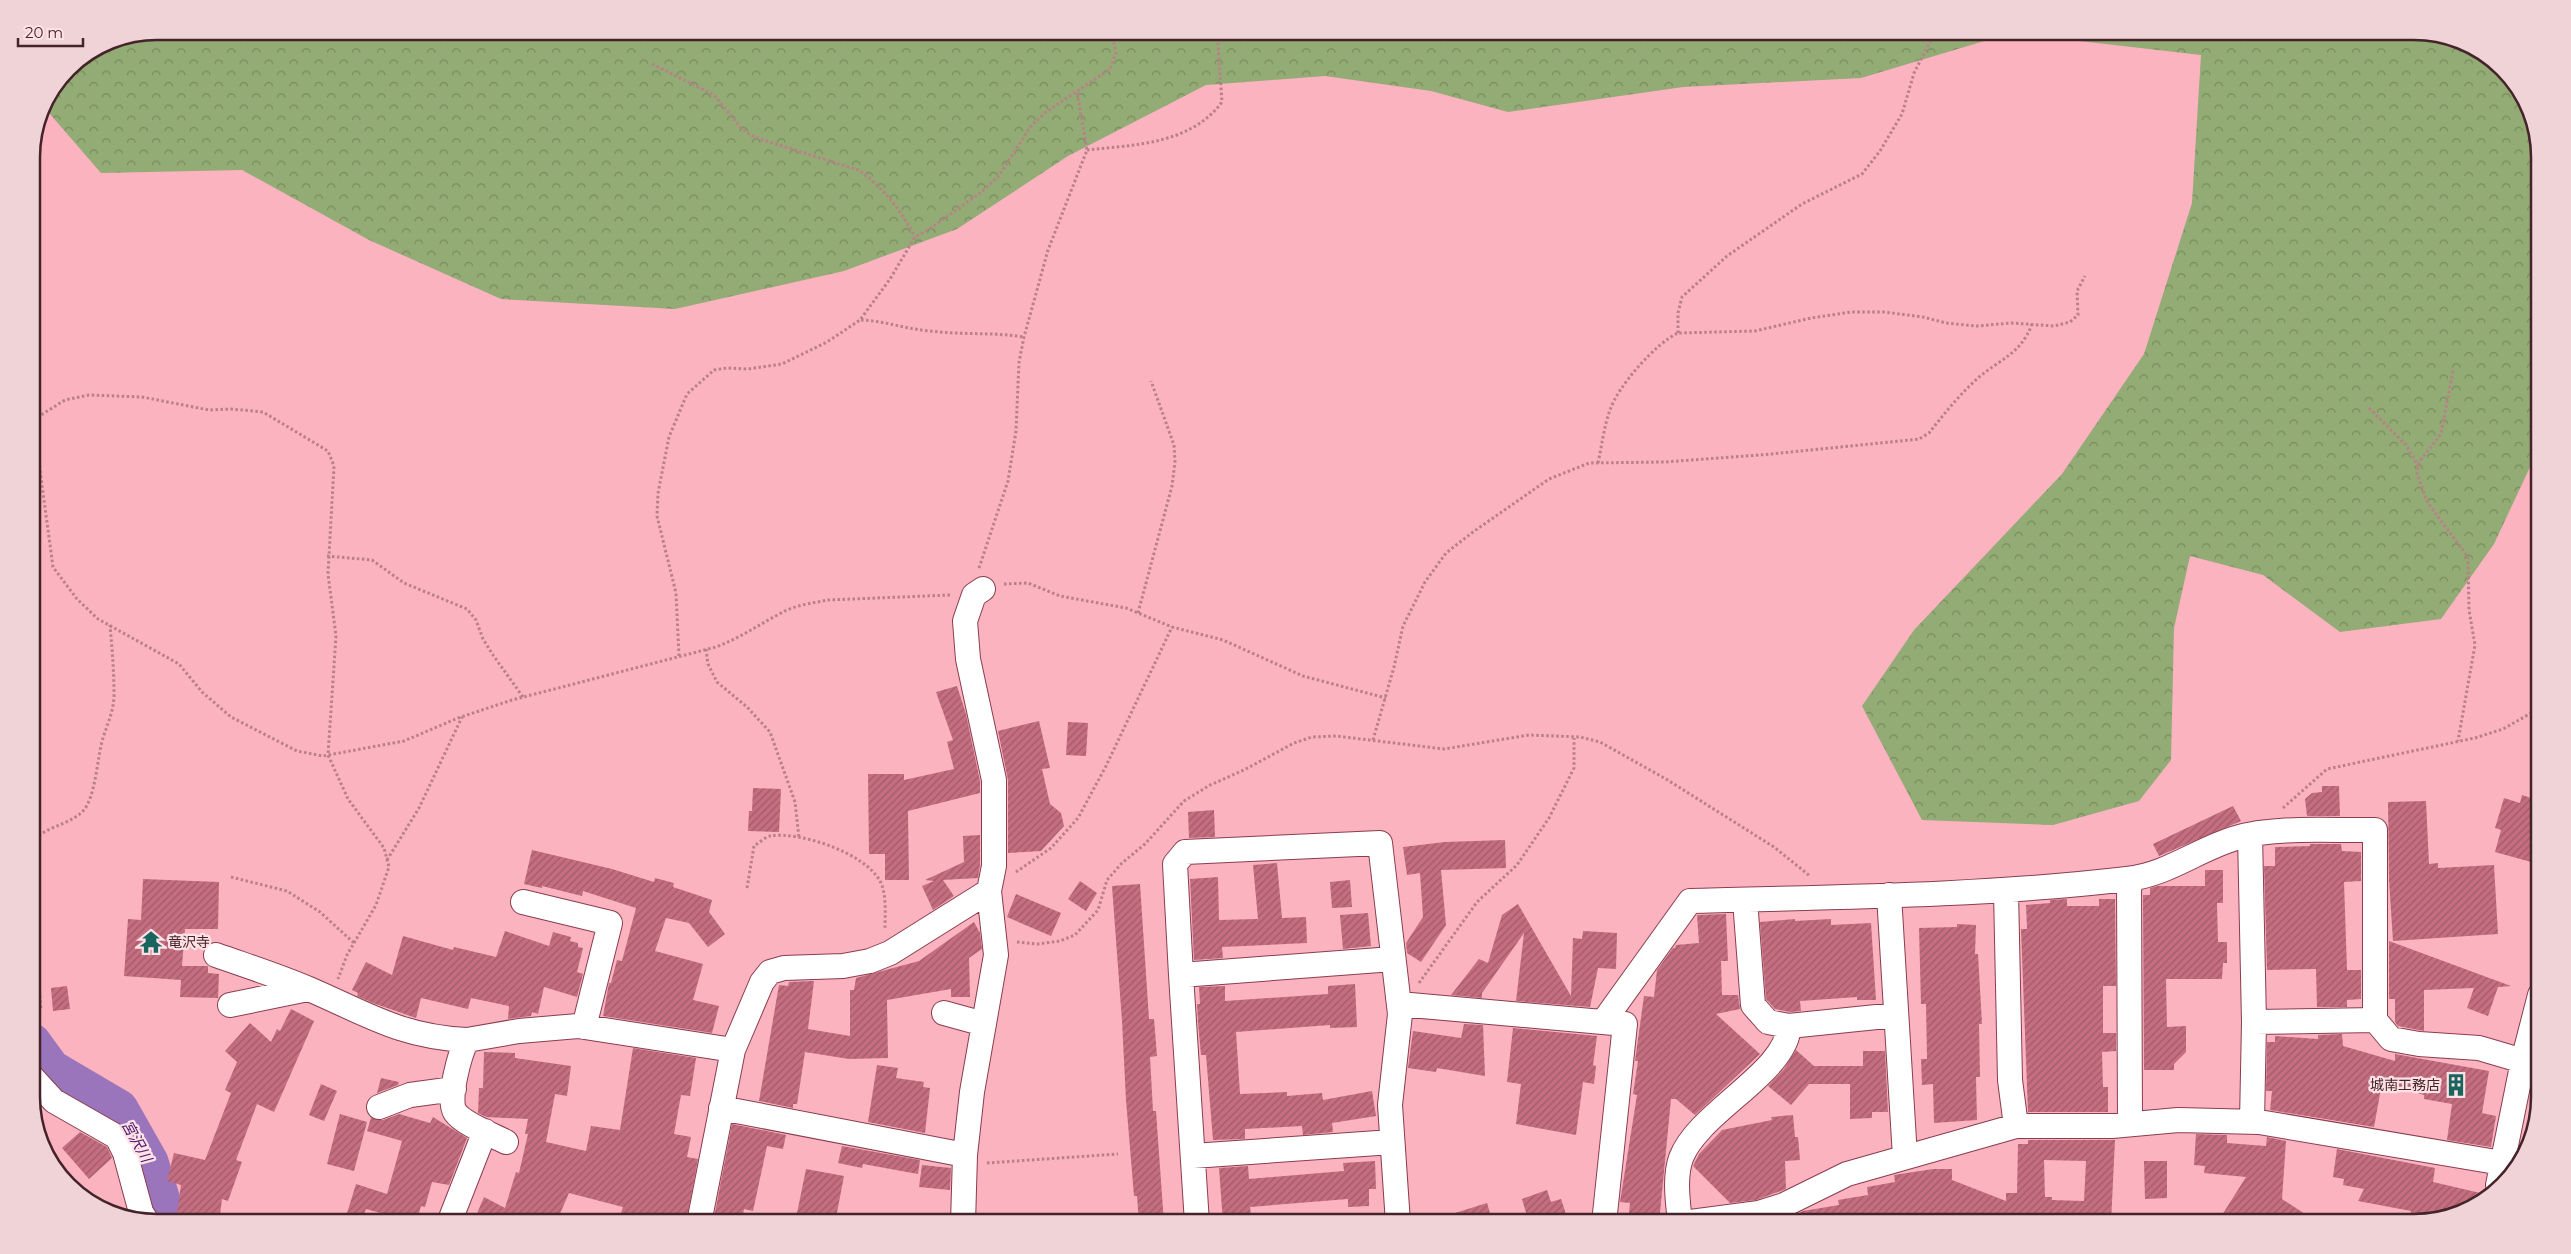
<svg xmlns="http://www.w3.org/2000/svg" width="2571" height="1254" font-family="Montserrat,'Noto Sans JP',sans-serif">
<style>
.forest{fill:url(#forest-crowns)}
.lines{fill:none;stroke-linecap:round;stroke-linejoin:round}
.river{stroke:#9a75bb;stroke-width:39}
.building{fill:url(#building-hatch);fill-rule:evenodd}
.minor-casing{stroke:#8a3d4f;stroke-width:26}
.path{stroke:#ba808a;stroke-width:3;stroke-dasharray:2.5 2.5;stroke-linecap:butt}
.minor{stroke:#fff;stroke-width:24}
.labels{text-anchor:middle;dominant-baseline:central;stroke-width:4.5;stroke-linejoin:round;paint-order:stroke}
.poi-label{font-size:14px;fill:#45232a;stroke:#fee2e6;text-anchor:start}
.water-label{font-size:15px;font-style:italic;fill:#4b196e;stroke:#fee2e6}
.rim{fill:none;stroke:#45232a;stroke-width:2.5}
</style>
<defs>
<pattern id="forest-crowns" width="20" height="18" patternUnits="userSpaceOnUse" patternTransform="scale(1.25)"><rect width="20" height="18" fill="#93ab74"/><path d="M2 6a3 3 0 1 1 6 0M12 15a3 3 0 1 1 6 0" fill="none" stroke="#7a8b5f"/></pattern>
<pattern id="building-hatch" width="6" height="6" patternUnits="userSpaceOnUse" patternTransform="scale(1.25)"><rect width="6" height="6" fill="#c46e80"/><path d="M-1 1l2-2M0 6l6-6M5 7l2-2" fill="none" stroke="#a15a69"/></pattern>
</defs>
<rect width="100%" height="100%" fill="#fab3bf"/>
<path class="forest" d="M157 31H2414L2469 44 2518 87 2539 149 2540 438 2530 467 2494 544 2441 619 2340 632 2263 575 2190 556 2174 628 2171 760 2139 801 2053 825 1922 820 1862 706 1914 630 2062 474 2144 354 2192 203 2201 55 2011 33 1861 78 1683 87 1508 112 1431 91 1325 76 1206 85 1068 156 957 229 844 271 675 309 501 299 369 240 242 170 101 173 43 106 68 68 109 41Z"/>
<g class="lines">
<path class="river" d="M32 1043 51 1069 119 1109 149 1162 168 1223"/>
</g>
<path class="building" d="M957 686 966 714 980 781V793L908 811 909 880H885V854H869L868 774H904V780L954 769 947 742 953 740 936 692Z
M1039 721 1050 768 1042 769 1050 804 1061 813 1064 826 1041 851 1008 853V780L998 731Z
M1068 722 1088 723 1086 756 1066 755Z
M2322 786H2339L2340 816H2307L2305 799 2312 793 2322 792Z
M753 788 781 789 779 832 748 831 749 811H752Z
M2522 795 2540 801V827L2531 862 2495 852 2501 830 2495 828 2504 798 2520 803Z
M2426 801 2429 864 2438 863V868L2494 865 2498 934 2393 941 2389 880 2388 802Z
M2233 806 2241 821 2159 856 2153 844Z
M1214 810 1215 837 1189 838 1188 812Z
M980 835V865L978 878 943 880 954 896 933 910 922 886 934 881 925 880 964 862 963 836Z
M1505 840 1506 868 1441 870 1446 925 1421 962 1407 953 1406 943 1423 917 1420 873 1407 875 1403 847 1445 842Z
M2310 844H2341L2342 851 2361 852V881L2344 882 2347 970H2361V999L2347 1000V1007H2317L2316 969 2267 970 2264 866H2275V847L2310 846Z
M532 850 612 869 654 882 655 878 674 883 673 887 712 900 709 912 725 934 708 947 689 923 666 918 655 951 703 964 693 1000 719 1006 712 1033 603 1016 609 983H611L617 960 622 961 636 908 583 891 582 896 542 886V888L524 884Z
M1277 863 1282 918 1306 917 1307 943 1222 947 1223 958 1194 960 1190 879 1218 877 1219 920 1258 919 1253 865Z
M2205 870H2223V903H2217L2218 942H2227V963H2223L2222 979H2166L2167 1027 2186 1026V1052L2174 1064V1070H2144L2143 895H2150V888L2157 886H2205Z
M143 879 219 882 218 929H185L182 966H208V973L219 974 218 998 180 997 181 980 124 976 128 919 141 920Z
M1350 880 1352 907 1332 908 1330 882Z
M1080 881 1097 893 1086 911 1068 899Z
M1140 884 1149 1019H1154L1157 1056 1150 1057 1153 1111H1156L1164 1223H1139L1137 1196H1134L1126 1100 1122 1021 1112 886Z
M1016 894 1061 913 1051 936 1007 917Z
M2067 899V906H2099V899H2115L2116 986H2103V1033H2116V1051L2102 1052 2103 1087H2108V1112H2028L2021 929H2027L2026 905 2050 903V900Z
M1518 904 1571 996 1573 938 1582 939 1583 931 1617 933 1616 969 1598 968 1590 1007 1516 1001 1524 933 1482 993V998L1451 995 1479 959 1488 963 1502 915Z
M1368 913 1371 946 1343 949 1340 915Z
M1726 914 1728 961H1721L1722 995H1738L1740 1009 1716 1014 1760 1054 1695 1115 1676 1099H1671L1659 1223H1628L1630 1203 1620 1202 1637 1095 1633 1094 1638 1061H1635L1644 996 1654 997 1657 970 1673 948H1675L1676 945 1699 943 1697 915Z
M1795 919V921L1831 919V925L1871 923 1876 1000H1857V997L1800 1001 1801 1011 1790 1012 1775 1009 1766 999 1760 922Z
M974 922 980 933 982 949 969 958 970 997H951V989L887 1000 888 1058 849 1059 805 1052 797 1104H793V1108L759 1101 779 985 788 986 789 982 814 981 808 1029 850 1036V990H854L856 978 919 961Z
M1957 924 1976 925 1975 954H1978L1982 1024H1979L1980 1077H1976L1977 1120 1934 1123 1933 1084 1922 1085 1921 1059H1927L1926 1004H1921L1919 928 1957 927Z
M505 931 549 946 553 932 571 937 570 941 578 943V947L583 948 577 972 583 974 577 997 544 987 538 1014 532 1012 531 1016 508 1019 509 1006 471 998 468 1009 421 998 416 1018 373 1003 357 996 358 993 352 990 366 962 392 975 403 936 453 950 454 947 496 957Z
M2389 941 2511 986 2498 987 2488 1016 2467 1008 2474 988 2424 990V1031L2398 1026 2395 1022V999H2389Z
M1355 984 1357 1027 1330 1028V1025L1236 1032 1240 1094 1287 1092V1096L1322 1093 1323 1100 1372 1091 1376 1116 1332 1123 1333 1132 1303 1135 1302 1126 1245 1129V1139L1213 1140 1206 1055H1201L1198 1022 1197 1004H1200L1199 987 1225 986V1001L1328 994V986Z
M67 986 70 1009 53 1011 51 988Z
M291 1009 314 1021 274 1112 257 1104 236 1160 242 1162 228 1201 222 1199 219 1223 176 1219 181 1185 167 1181 174 1153 205 1160 231 1093 225 1090 237 1062 225 1051 250 1023 271 1042 277 1029 280 1031Z
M1464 1024 1483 1025 1485 1076 1437 1068 1436 1072 1408 1068 1413 1031 1461 1038Z
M1513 1028 1597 1036 1593 1065 1596 1066 1594 1084 1583 1082 1576 1135 1516 1124 1521 1084 1507 1082Z
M2342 1034 2343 1046 2395 1061V1054L2489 1071 2482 1113 2496 1116 2491 1147 2447 1140 2452 1104 2424 1099V1095L2382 1083 2374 1127 2270 1110 2272 1091H2266L2267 1042H2275V1036L2318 1039V1035Z
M633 1048 696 1058 690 1096 681 1095 674 1134 691 1137 687 1157 698 1159 686 1223H623L626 1215 621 1213 623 1207 569 1193 556 1223 533 1214 531 1220 536 1223H473L484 1197 505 1208 516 1172 519 1173 528 1134H525L528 1119 486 1117 478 1113 479 1088H483L484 1052 515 1053V1058L571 1066 567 1096 555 1094 546 1142 586 1151 591 1126 620 1130Z
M1796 1050 1814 1066H1863V1051H1885L1888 1112H1872V1118L1850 1119V1084H1809L1791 1105 1768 1086 1784 1069Z
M877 1065 898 1068 896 1078 924 1082 923 1087 930 1088 925 1133 868 1122Z
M381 1078 399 1082 398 1085 377 1093Z
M321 1084 337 1091 324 1121 309 1115Z
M340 1114 367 1122 354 1171 327 1164Z
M399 1114 430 1123 433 1117 467 1138 449 1185 432 1182 425 1207 421 1206 416 1223 366 1209 361 1223H344L356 1184 387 1194 402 1141 367 1131 371 1118 383 1120Z
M1793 1115 1795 1137H1798L1800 1160 1785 1161 1786 1189 1756 1200 1730 1203 1693 1166 1699 1154 1722 1130 1772 1120 1771 1117Z
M732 1124 786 1135 783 1149 767 1146 753 1211 744 1209 741 1223H713Z
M80 1132 107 1147 112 1158 89 1179 62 1148Z
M2196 1134 2227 1135V1143L2266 1146 2267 1137 2286 1141 2282 1199 2319 1223H2217L2246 1177 2204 1173 2205 1166 2194 1165Z
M2028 1140H2115L2111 1223H1789V1218L1803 1211 1839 1205 1838 1200 1868 1195 1867 1187 1895 1182 1894 1175 1933 1169H1952V1180L2006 1201V1193H2017L2018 1144H2028ZM2044 1160 2086 1161 2084 1201 2052 1200V1197H2045Z
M842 1146 920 1160 918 1174 863 1164 862 1168 838 1163Z
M2337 1149 2435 1168 2433 1182 2489 1195 2483 1202 2409 1223 2411 1211 2358 1201 2364 1189 2343 1185 2344 1179 2333 1177Z
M1375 1161 1376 1189H1369V1206L1348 1207V1199L1250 1207 1252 1223H1223L1219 1168 1248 1166 1249 1179 1344 1171 1343 1163Z
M2144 1161H2167V1198L2145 1199Z
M922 1165 951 1168 950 1190 919 1187Z
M806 1169 844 1176 835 1223H795Z
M1547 1190 1551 1202 1561 1199 1569 1223H1529L1522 1199Z
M1487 1203 1493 1223H1436V1219Z"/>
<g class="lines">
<defs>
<path id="minor" d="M2250 835 2254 1022 2252 1122
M2129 879 2130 1124
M2006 891 2010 1080 2016 1126
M1889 895 1905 1157
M1745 900 1753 1005 1768 1022 1789 1026 1896 1015
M523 902 610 923 584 1027
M216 955C247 966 279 976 309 989 367 1014 401 1037 467 1040
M1181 975 1175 864 1185 852 1380 843 1400 1014 1390 1105 1398 1223
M1399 1004 1625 1024 1604 1223
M230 1005 308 989
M944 1013 984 1024
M2375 1020 2391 1039 2419 1044 2479 1048 2523 1061
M1603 1022 1690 901C1836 897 1982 896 2127 879 2167 875 2198 849 2236 838 2275 826 2333 831 2375 830V1020L2254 1022
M32 1077 54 1101 117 1137 125 1153 141 1212 146 1220
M379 1107 410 1095 454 1089
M721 1108 965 1155
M506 1142C493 1135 463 1124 455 1112 447 1099 460 1053 467 1040L519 1031 578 1026 733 1050
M1193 1156 1392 1142
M2498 1185 2523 1061 2540 995
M449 1223 485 1131
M699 1223 733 1050 762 982 770 972 784 968 843 966 870 961 890 953 989 891
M963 1223 965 1155 972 1092 996 955 989 891 994 866V780L968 659 965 621 974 595 983 589
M1197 1223 1181 975 1393 959
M1680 1223C1678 1202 1674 1178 1681 1158 1699 1111 1787 1073 1789 1026
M1683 1223 1759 1213 1784 1205 1847 1174 2016 1126H2112L2178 1120 2259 1122 2502 1163"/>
</defs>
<use href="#minor" class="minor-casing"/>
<path class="path" d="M652 64 714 95 742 129 754 137 858 170C883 186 901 211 915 237
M1087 150C1135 145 1191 144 1222 102L1217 31
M861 320C885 321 906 329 930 331 961 335 992 332 1024 337
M1678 333V313L1682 297 1727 256 1802 204 1862 174 1880 151 1902 114 1914 73 1931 40 1938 31
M2453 371 2441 434 2419 462 2417 473 2427 502 2468 557 2469 610 2475 645 2458 741
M2369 408 2406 445 2418 466
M32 411 53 567 77 599 98 619 179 664 202 692 231 717 297 751 323 756 404 741 458 718 512 700 716 647C740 638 760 624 783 612 796 605 813 603 828 600L950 595
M33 420 65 400 89 395 142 397 209 410 231 409 263 412 328 451 334 466 328 574 336 636 328 755 348 799 384 848 389 867 376 905 347 955 338 979
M1598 463C1602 445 1604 426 1610 410 1618 386 1656 343 1678 333L1755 331 1811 318 1851 312H1884L1923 317 1946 323 1977 326 2011 323 2054 326 2070 322 2078 315 2077 291 2085 276
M327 556 372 560 404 583 467 609 476 620 483 639 493 655 523 697
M979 568 1008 481 1016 431 1019 362 1024 337 1048 250 1087 150 1077 91
M1004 584 1028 583 1060 596 1126 608 1172 627 1223 640 1303 676 1386 698
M1138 613 1172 486 1175 462 1174 445 1151 381
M706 649 708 664 717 682 747 707 770 732 795 802 799 838
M679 656 676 593 657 516 658 493 669 437 687 394 714 370 727 368 748 369 782 364 827 342 860 320 890 279 915 237 931 228 980 193 998 177 1031 126 1046 112 1110 69 1116 53 1111 31
M1373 740 1394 667 1403 626 1425 582 1446 553 1473 532 1549 479 1589 463 1665 462 1772 454 1919 439 1929 433C1944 414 1960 394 1978 378 2000 359 2021 354 2032 324
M2283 808 2327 769 2475 738 2503 729 2540 708
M32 843C44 826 68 826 83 811 96 797 97 757 103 738 108 722 114 711 114 694 114 671 112 648 110 625
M387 860 419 808 462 717
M1016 872 1051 848 1078 818 1106 766 1172 627
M231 877 287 891 320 912 354 943
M747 888 754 846C759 843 765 837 770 836 800 831 865 853 880 881 887 894 885 915 885 930
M32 891 41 1010 32 1017
M1017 942 1038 944 1060 941 1075 935 1098 910 1107 880 1122 863 1145 844 1184 801 1210 785 1244 770 1294 743 1312 737 1336 736 1444 749 1529 735 1580 737 1600 742 1666 779 1774 847 1810 876
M1419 983 1477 902 1517 865 1549 818 1574 768V738
M987 1163 1118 1154"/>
<use href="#minor" class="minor"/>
</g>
<defs>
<symbol id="temple-bare" viewBox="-9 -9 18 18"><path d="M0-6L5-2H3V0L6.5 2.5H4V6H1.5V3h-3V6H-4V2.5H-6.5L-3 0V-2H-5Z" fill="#18645f" stroke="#fee2e6" stroke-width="2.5" paint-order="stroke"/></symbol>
<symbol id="building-bare" viewBox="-9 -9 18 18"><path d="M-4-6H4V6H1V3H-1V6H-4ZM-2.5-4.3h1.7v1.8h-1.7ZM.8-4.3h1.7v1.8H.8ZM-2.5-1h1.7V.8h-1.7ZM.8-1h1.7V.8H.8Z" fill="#18645f" stroke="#fee2e6" stroke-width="2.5" paint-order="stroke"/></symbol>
</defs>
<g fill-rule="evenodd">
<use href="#temple-bare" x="135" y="926" width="32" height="32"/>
<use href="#building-bare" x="2440" y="1069" width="32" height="32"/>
</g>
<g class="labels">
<g class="poi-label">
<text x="168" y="942">竜沢寺</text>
<text x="2440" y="1085" text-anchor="end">城南工務店</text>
</g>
<g class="water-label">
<text transform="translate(137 1141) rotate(61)">宮沢川</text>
</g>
</g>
<path d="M0 0H2571V1254H0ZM157 40H2414A117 117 0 0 1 2531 157V1097A117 117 0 0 1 2414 1214H157A117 117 0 0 1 40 1097V157A117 117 0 0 1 157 40Z" fill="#efd3d7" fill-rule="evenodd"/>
<path class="rim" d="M157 40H2414A117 117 0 0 1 2531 157V1097A117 117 0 0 1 2414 1214H157A117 117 0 0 1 40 1097V157A117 117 0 0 1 157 40Z"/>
<path d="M18 38v8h65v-8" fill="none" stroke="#45232a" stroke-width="2.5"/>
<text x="25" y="38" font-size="15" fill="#45232a" stroke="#fee2e6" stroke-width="4" paint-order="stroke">20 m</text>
</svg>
